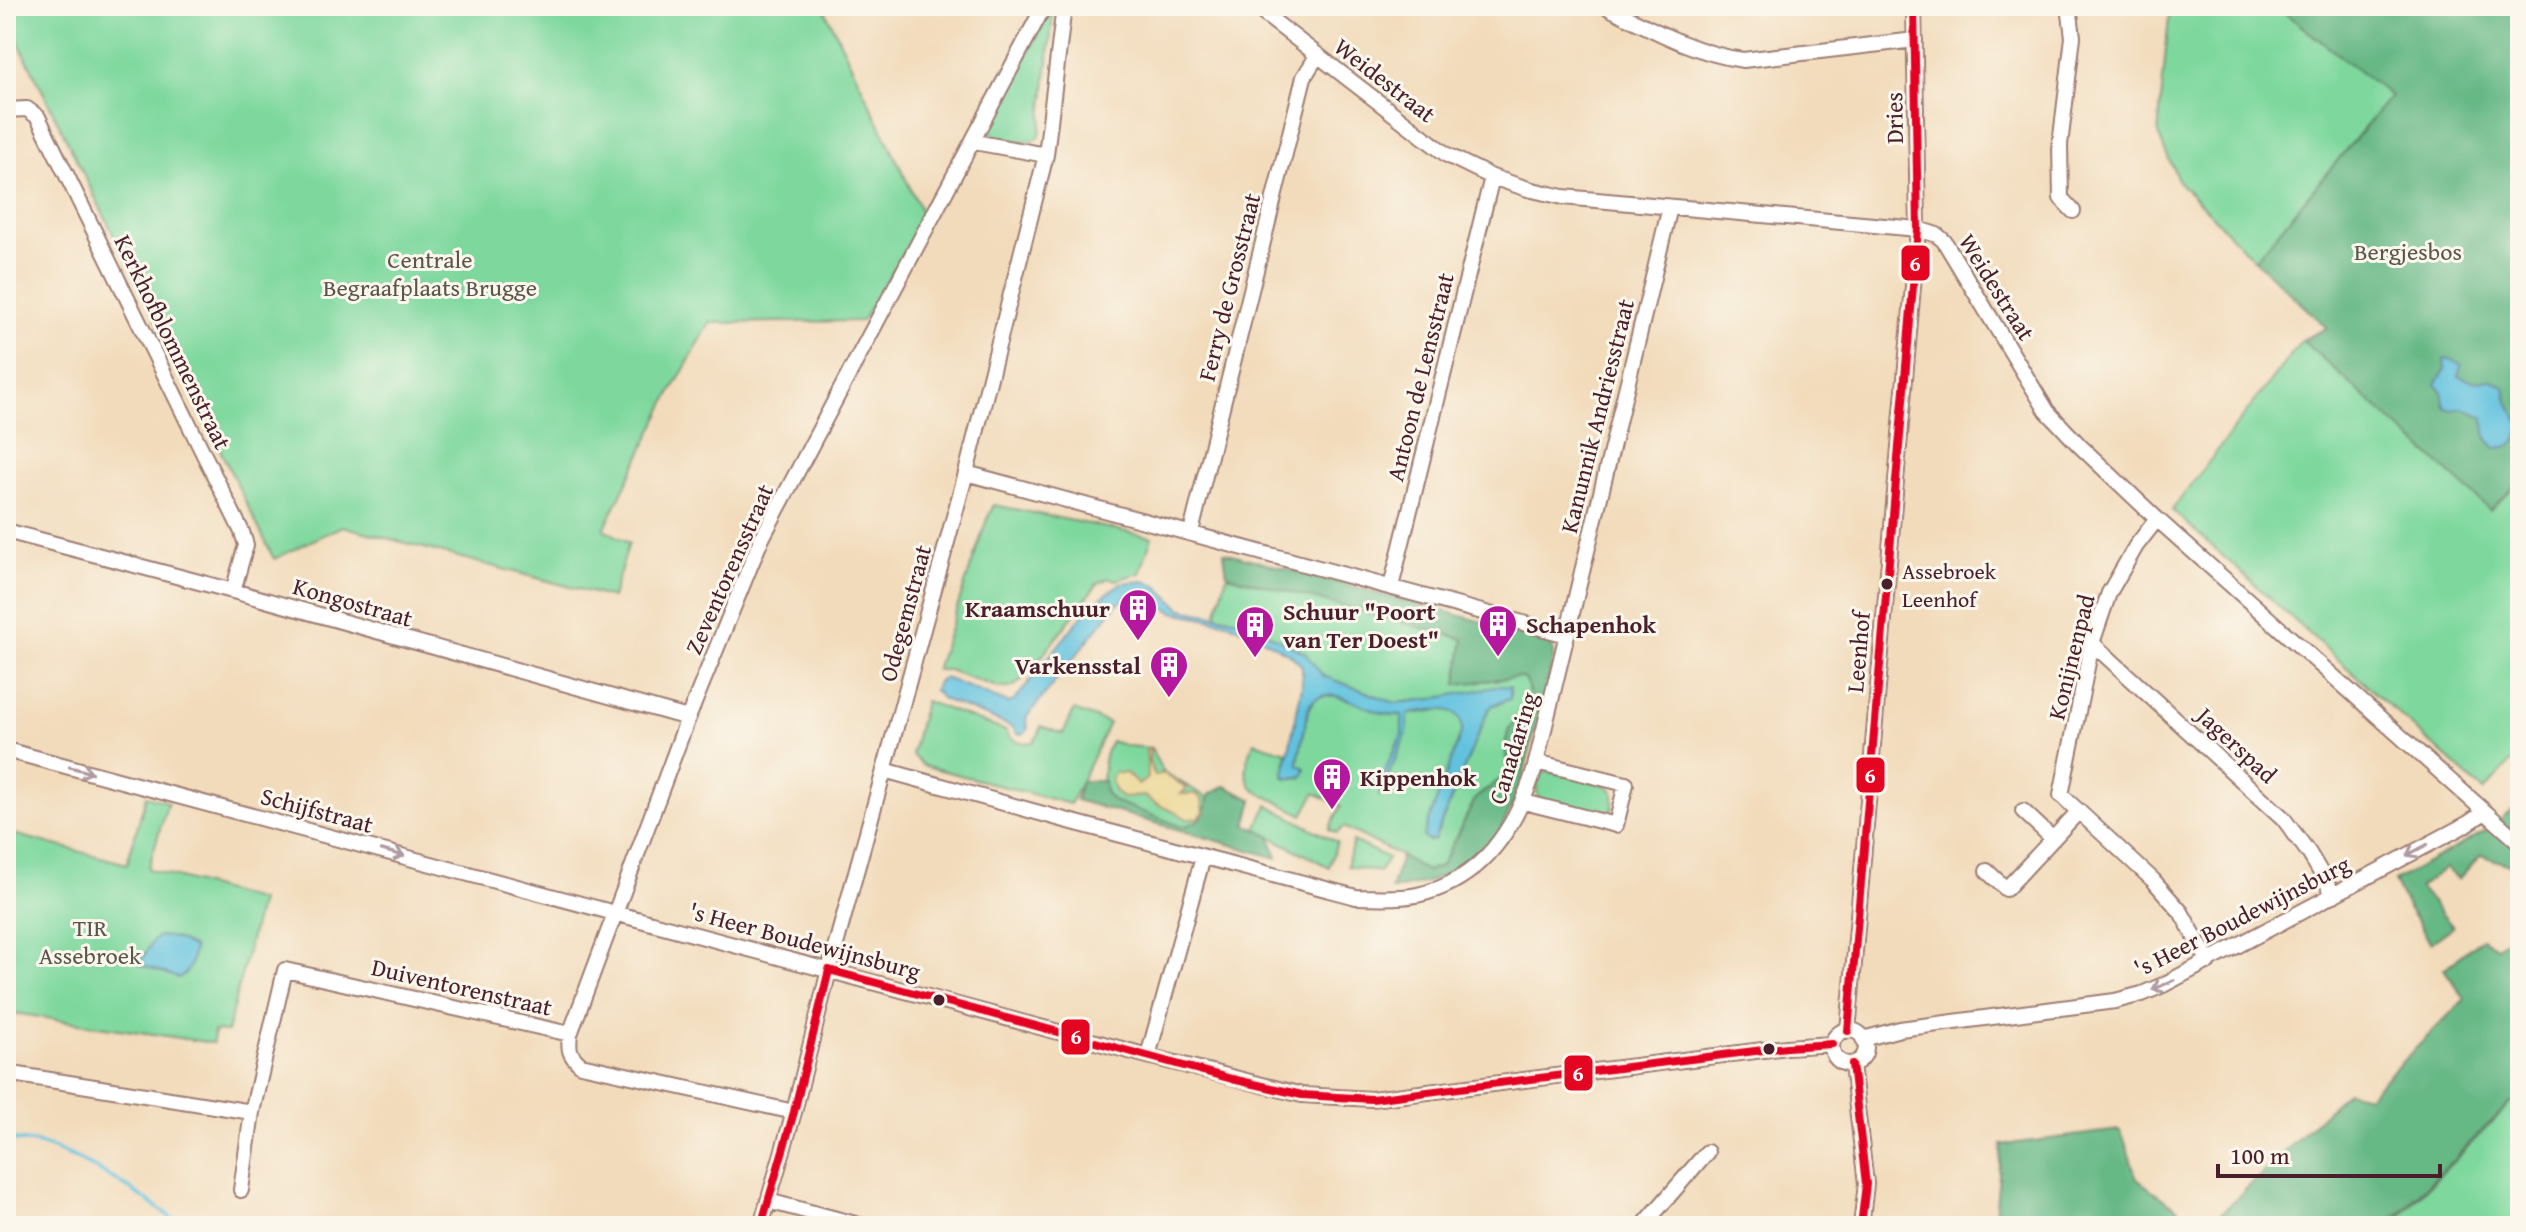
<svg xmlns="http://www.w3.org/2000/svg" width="2526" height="1232" font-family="'Gentium Book Plus',serif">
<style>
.green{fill:#7ed89e;stroke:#647c64;stroke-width:2}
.forest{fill:#66b885;stroke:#586c58;stroke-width:2}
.sand{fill:#eeda9e;stroke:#9c7c64;stroke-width:2}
.water{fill:#61c2df;stroke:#567085;stroke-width:2}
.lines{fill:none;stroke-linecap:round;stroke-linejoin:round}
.stream{stroke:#61c2df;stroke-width:4}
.street-casing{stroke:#9e7d73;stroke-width:18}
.street{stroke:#fff;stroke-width:14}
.bus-1-casing{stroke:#fbf7ec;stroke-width:14}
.bus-1{stroke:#e40521;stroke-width:8}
.oneway{stroke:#ae9aa0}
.bus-dot{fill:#4a1f2b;stroke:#fbf7ec;stroke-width:3}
.labels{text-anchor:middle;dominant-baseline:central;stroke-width:6;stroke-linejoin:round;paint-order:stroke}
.bus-label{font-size:22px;fill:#4a1f2b;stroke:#fbf7ec;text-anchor:start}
.street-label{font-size:24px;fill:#4a1f2b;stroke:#fbf7ec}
.park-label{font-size:24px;fill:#5a564e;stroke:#fbf7ec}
.poi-label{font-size:24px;font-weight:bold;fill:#4a1f2b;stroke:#fbf7ec;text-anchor:start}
.line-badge{stroke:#fbf7ec;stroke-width:3}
.badge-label{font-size:22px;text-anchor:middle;font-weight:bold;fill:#fff}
</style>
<rect width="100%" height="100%" fill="#fbf7ec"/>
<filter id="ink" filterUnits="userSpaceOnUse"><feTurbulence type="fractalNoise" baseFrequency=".0125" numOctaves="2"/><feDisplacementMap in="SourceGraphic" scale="16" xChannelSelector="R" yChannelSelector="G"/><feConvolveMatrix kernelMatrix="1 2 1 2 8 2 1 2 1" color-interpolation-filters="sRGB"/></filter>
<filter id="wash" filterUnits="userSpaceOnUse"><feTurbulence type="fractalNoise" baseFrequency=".006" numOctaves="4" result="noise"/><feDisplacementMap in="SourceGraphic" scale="32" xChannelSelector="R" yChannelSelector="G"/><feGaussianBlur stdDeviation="1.8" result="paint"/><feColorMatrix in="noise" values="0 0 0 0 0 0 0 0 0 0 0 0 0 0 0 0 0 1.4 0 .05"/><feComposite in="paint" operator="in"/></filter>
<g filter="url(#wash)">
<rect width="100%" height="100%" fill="#f2dbbb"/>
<path class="green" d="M6 6H823L925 219 862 321 710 323 669 396 604 529 629 543 612 598 342 526 274 559 6 17Z
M1054 6 1040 136C1028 147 1010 139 995 137L990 130V121Z
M2170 6H2276L2391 96 2255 260 2179 182 2158 134Z
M2302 340 2490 510 2520 481V752L2484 791 2172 510Z
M994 505 1152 537 1140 573 1116 580 1109 578 1098 583C1082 602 1029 679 1012 687 1007 689 1003 688 999 688L948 670H936L987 519Z
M1227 575 1464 639 1457 684 1517 677 1525 679C1531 691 1530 704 1522 716 1519 719 1514 720 1512 724 1504 736 1505 755 1508 768L1502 778 1476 798 1441 866 1426 871 1401 856 1344 827 1337 833 1329 829 1341 806 1315 793 1303 815 1254 790C1241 773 1247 761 1254 742L1287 752 1284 777 1301 778 1305 769 1298 764V761L1308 710C1319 677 1366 710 1388 714 1406 717 1427 711 1446 709 1457 710 1464 720 1462 731L1424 837 1434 840 1488 710 1493 705 1504 702 1432 699 1395 703 1323 676 1304 653 1244 621 1216 615Z
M925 701 1006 731C1010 742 1022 744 1033 742L1039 734 1041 726 1063 734 1074 710 1109 723 1070 804 922 765 912 754Z
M1111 741 1127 746 1151 748 1162 771 1213 801 1211 811 1192 825 1181 826C1165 820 1126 810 1113 801 1096 790 1103 756 1111 741Z
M1546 771 1606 785 1613 791V808L1608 814H1601L1538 798C1535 789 1537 775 1546 771Z
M146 796 168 802 148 869 260 901 227 1032 214 1031 213 1043 6 1012V832L127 864Z
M1268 805 1337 842 1329 867 1256 829Z
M1353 841 1388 858 1379 872 1347 866Z
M2520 1099V1226H2390L2510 1104Z"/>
<path class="forest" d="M2276 6H2520V481L2490 510 2302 340 2327 328 2255 260 2391 96Z
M1224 552 1547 639 1553 649V660L1519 792 1500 831 1468 865 1427 882 1391 890 1401 856 1426 871 1441 866 1476 798 1502 778 1508 768C1505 754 1503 737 1512 724 1513 722 1521 717 1522 716 1530 704 1531 691 1525 679L1517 677 1457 684 1464 639 1227 575Z
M1081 781H1104L1105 792 1113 801 1181 826C1201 825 1206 813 1209 795L1225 786 1253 800 1246 825 1270 836 1277 858 1076 800Z
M2520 804V872L2515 867 2481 855 2458 879 2446 868 2419 887 2453 927 2431 943 2405 903 2394 881 2486 831Z
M2520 929V1099L2509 1104 2387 1226H2208L2347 1091 2368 1096 2465 999 2444 969 2482 938 2497 947Z
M2119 1130 2123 1136 2137 1179 2201 1226H1994L2002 1145Z"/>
<path class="sand" d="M1150 748 1149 762 1155 776 1163 773 1187 788 1181 794H1196L1202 799 1204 812 1199 818 1187 819C1173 809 1156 807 1145 796L1122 798 1114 790 1111 780 1114 773H1126L1138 785 1148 778 1146 750Z"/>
<path class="water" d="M2448 358 2461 364 2459 376 2473 381 2492 380 2505 388 2508 402 2520 425 2517 439 2511 446 2496 448C2484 438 2484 432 2484 417L2463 408 2452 410 2445 407 2442 392 2436 384 2445 370 2444 359Z
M1144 581 1155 584 1182 609 1244 621 1305 653 1323 676 1395 703 1432 699 1500 686 1510 687V699L1493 705 1488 710 1434 840 1429 841 1423 837 1462 731C1463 700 1428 711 1408 714L1407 732 1379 797 1387 766 1402 734V715C1396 715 1389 715 1383 713 1362 707 1318 678 1308 710L1298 761V764L1305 768 1303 776 1287 779 1284 774 1302 687V666L1291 655 1250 632 1229 623 1174 612 1135 593 1117 604 1026 718 1028 729 1023 734H1017L1013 727 942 699 934 690 937 682 945 678 1008 703 1014 701 1089 607 1121 583Z
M159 936 175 938 194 948C191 960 191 973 178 978L139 964 153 941Z"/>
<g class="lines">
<path class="stream" d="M6 1139C18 1141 31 1141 43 1145 89 1160 144 1196 182 1226"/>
</g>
</g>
<g filter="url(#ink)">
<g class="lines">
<defs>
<path id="street" d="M1254 6 1447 155 1492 177 1528 189 1563 197 1918 229 1937 235 1944 241 2047 411 2080 446 2157 519 2520 843
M1605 6C1649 28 1693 53 1743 60L1915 40
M2069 6 2073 37 2060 145 2061 198 2073 211
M6 110 27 109 38 117 242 532 246 545 233 591
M974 142 1046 155
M966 473 1567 635
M2157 519 2136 546 2109 593 2092 643 2061 795 2153 880 2181 912 2209 962
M6 531 233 591 688 718
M1191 532 1304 77 1317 56
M1391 587 1492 177
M2092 643 2283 818 2309 853 2334 895
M6 750 1148 1056 1302 1095 1372 1099 1787 1047 1832 1044
M884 770 1065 820 1356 897C1376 897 1397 899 1417 895 1482 881 1515 829 1534 771L1670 207
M1524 802 1616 825 1626 784 1536 762
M2023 811 2053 839
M1987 871 2006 889 2079 811
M1832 1047a17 17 0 1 1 34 0a17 17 0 1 1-34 0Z
M1848 1031 1918 229 1914 6
M570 1034 688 718 760 542 1044 6
M1863 1039 1900 1029 2115 1001 2142 994 2163 985 2467 824 2485 812
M1148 1056 1203 857
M1852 1064 1866 1184 1861 1226
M6 1073 252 1112
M241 1190 252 1112 285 970 570 1034C568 1049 569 1055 581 1065L794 1112
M768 1201 863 1226
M761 1226 794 1112 829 970 966 473 1046 155 1064 6
M1643 1226 1707 1152"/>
</defs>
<use href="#street" class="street-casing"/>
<use href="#street" class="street"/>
<defs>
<path id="bus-1" d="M829 970 1232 1079 1302 1095 1372 1099 1787 1047 1832 1044
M1848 1031 1918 229 1914 6
M1852 1064 1866 1184 1861 1226
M761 1226 794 1112 829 970"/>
</defs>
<use href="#bus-1" class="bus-1-casing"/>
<use href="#bus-1" class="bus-1"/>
</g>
<defs><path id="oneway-shaft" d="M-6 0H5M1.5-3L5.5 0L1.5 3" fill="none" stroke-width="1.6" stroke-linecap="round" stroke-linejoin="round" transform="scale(2)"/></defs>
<g class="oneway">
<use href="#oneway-shaft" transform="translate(81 770) rotate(15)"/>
<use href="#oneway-shaft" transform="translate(2417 850) rotate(152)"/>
<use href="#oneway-shaft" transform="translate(393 853) rotate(15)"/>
<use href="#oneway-shaft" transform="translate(2163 985) rotate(155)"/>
</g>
</g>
<defs>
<symbol id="building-pin" viewBox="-11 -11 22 30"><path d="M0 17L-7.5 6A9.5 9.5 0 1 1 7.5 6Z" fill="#b5179e" stroke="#fbf7ec"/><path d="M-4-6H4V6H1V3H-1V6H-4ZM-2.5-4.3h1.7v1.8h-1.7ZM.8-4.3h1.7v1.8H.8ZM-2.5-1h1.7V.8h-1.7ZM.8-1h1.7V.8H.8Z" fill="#fff"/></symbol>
</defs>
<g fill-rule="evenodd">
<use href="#building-pin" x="1116" y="586" width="44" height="60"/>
<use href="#building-pin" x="1476" y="602" width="44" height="60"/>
<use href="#building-pin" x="1233" y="603" width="44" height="60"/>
<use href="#building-pin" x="1147" y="643" width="44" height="60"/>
<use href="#building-pin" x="1310" y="755" width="44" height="60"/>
</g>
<g class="bus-dot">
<circle cx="1887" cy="584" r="7"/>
<circle cx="939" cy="1000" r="7"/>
<circle cx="1769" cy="1049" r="7"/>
</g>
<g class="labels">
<g class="bus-label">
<text x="1902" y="571">Assebroek<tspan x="1902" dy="28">Leenhof</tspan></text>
</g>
<g class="street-label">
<text transform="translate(1385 80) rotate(38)">Weidestraat</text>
<text transform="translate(1894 118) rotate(-91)">Dries</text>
<text transform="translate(1229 287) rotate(-76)">Ferry de Grosstraat</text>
<text transform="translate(1997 287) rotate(58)">Weidestraat</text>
<text transform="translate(173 342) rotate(64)">Kerkhofblommenstraat</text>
<text transform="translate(1420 377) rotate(-76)">Antoon de Lensstraat</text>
<text transform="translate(1597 416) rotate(-76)">Kanunnik Andriesstraat</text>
<text transform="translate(729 569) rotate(-66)">Zeventorensstraat</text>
<text transform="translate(353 602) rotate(16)">Kongostraat</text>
<text transform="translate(905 613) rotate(-75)">Odegemstraat</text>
<text transform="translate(1858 652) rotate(-85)">Leenhof</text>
<text transform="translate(2071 657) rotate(-76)">Konijnenpad</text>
<text transform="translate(2237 745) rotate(43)">Jagerspad</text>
<text transform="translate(1513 748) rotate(-73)">Canadaring</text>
<text transform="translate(317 810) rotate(15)">Schijfstraat</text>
<text transform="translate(2242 916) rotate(-27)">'s Heer Boudewijnsburg</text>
<text transform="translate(805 941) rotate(15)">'s Heer Boudewijnsburg</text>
<text transform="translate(462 987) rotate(13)">Duiventorenstraat</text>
</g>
<g class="park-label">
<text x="2408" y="251">Bergjesbos</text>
<text x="430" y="259">Centrale<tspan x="430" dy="28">Begraafplaats Brugge</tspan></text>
<text x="90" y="927">TIR<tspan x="90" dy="28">Assebroek</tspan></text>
</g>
<g class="poi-label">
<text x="1110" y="608" text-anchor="end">Kraamschuur</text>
<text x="1283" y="611">Schuur "Poort<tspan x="1283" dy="28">van Ter Doest"</tspan></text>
<text x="1526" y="624">Schapenhok</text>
<text x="1141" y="665" text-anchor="end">Varkensstal</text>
<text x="1360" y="777">Kippenhok</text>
</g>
</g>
<g class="line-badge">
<rect x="1900" y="244" width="31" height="38" rx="8" fill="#e40521"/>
<rect x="1855" y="756" width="31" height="38" rx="8" fill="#e40521"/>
<rect x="1060" y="1018" width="31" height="38" rx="8" fill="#e40521"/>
<rect x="1563" y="1054" width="31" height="38" rx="8" fill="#e40521"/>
</g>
<g class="badge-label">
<text x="1915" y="271">6</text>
<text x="1870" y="783">6</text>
<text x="1076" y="1044">6</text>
<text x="1578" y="1081">6</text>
</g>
<rect width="2526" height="1232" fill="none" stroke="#fbf7ec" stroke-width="32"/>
<path d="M2218 1164v12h222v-12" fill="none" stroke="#4a1f2b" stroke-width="4"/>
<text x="2230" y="1164" font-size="24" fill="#4a1f2b" stroke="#fbf7ec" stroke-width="6" paint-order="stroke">100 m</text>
</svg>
